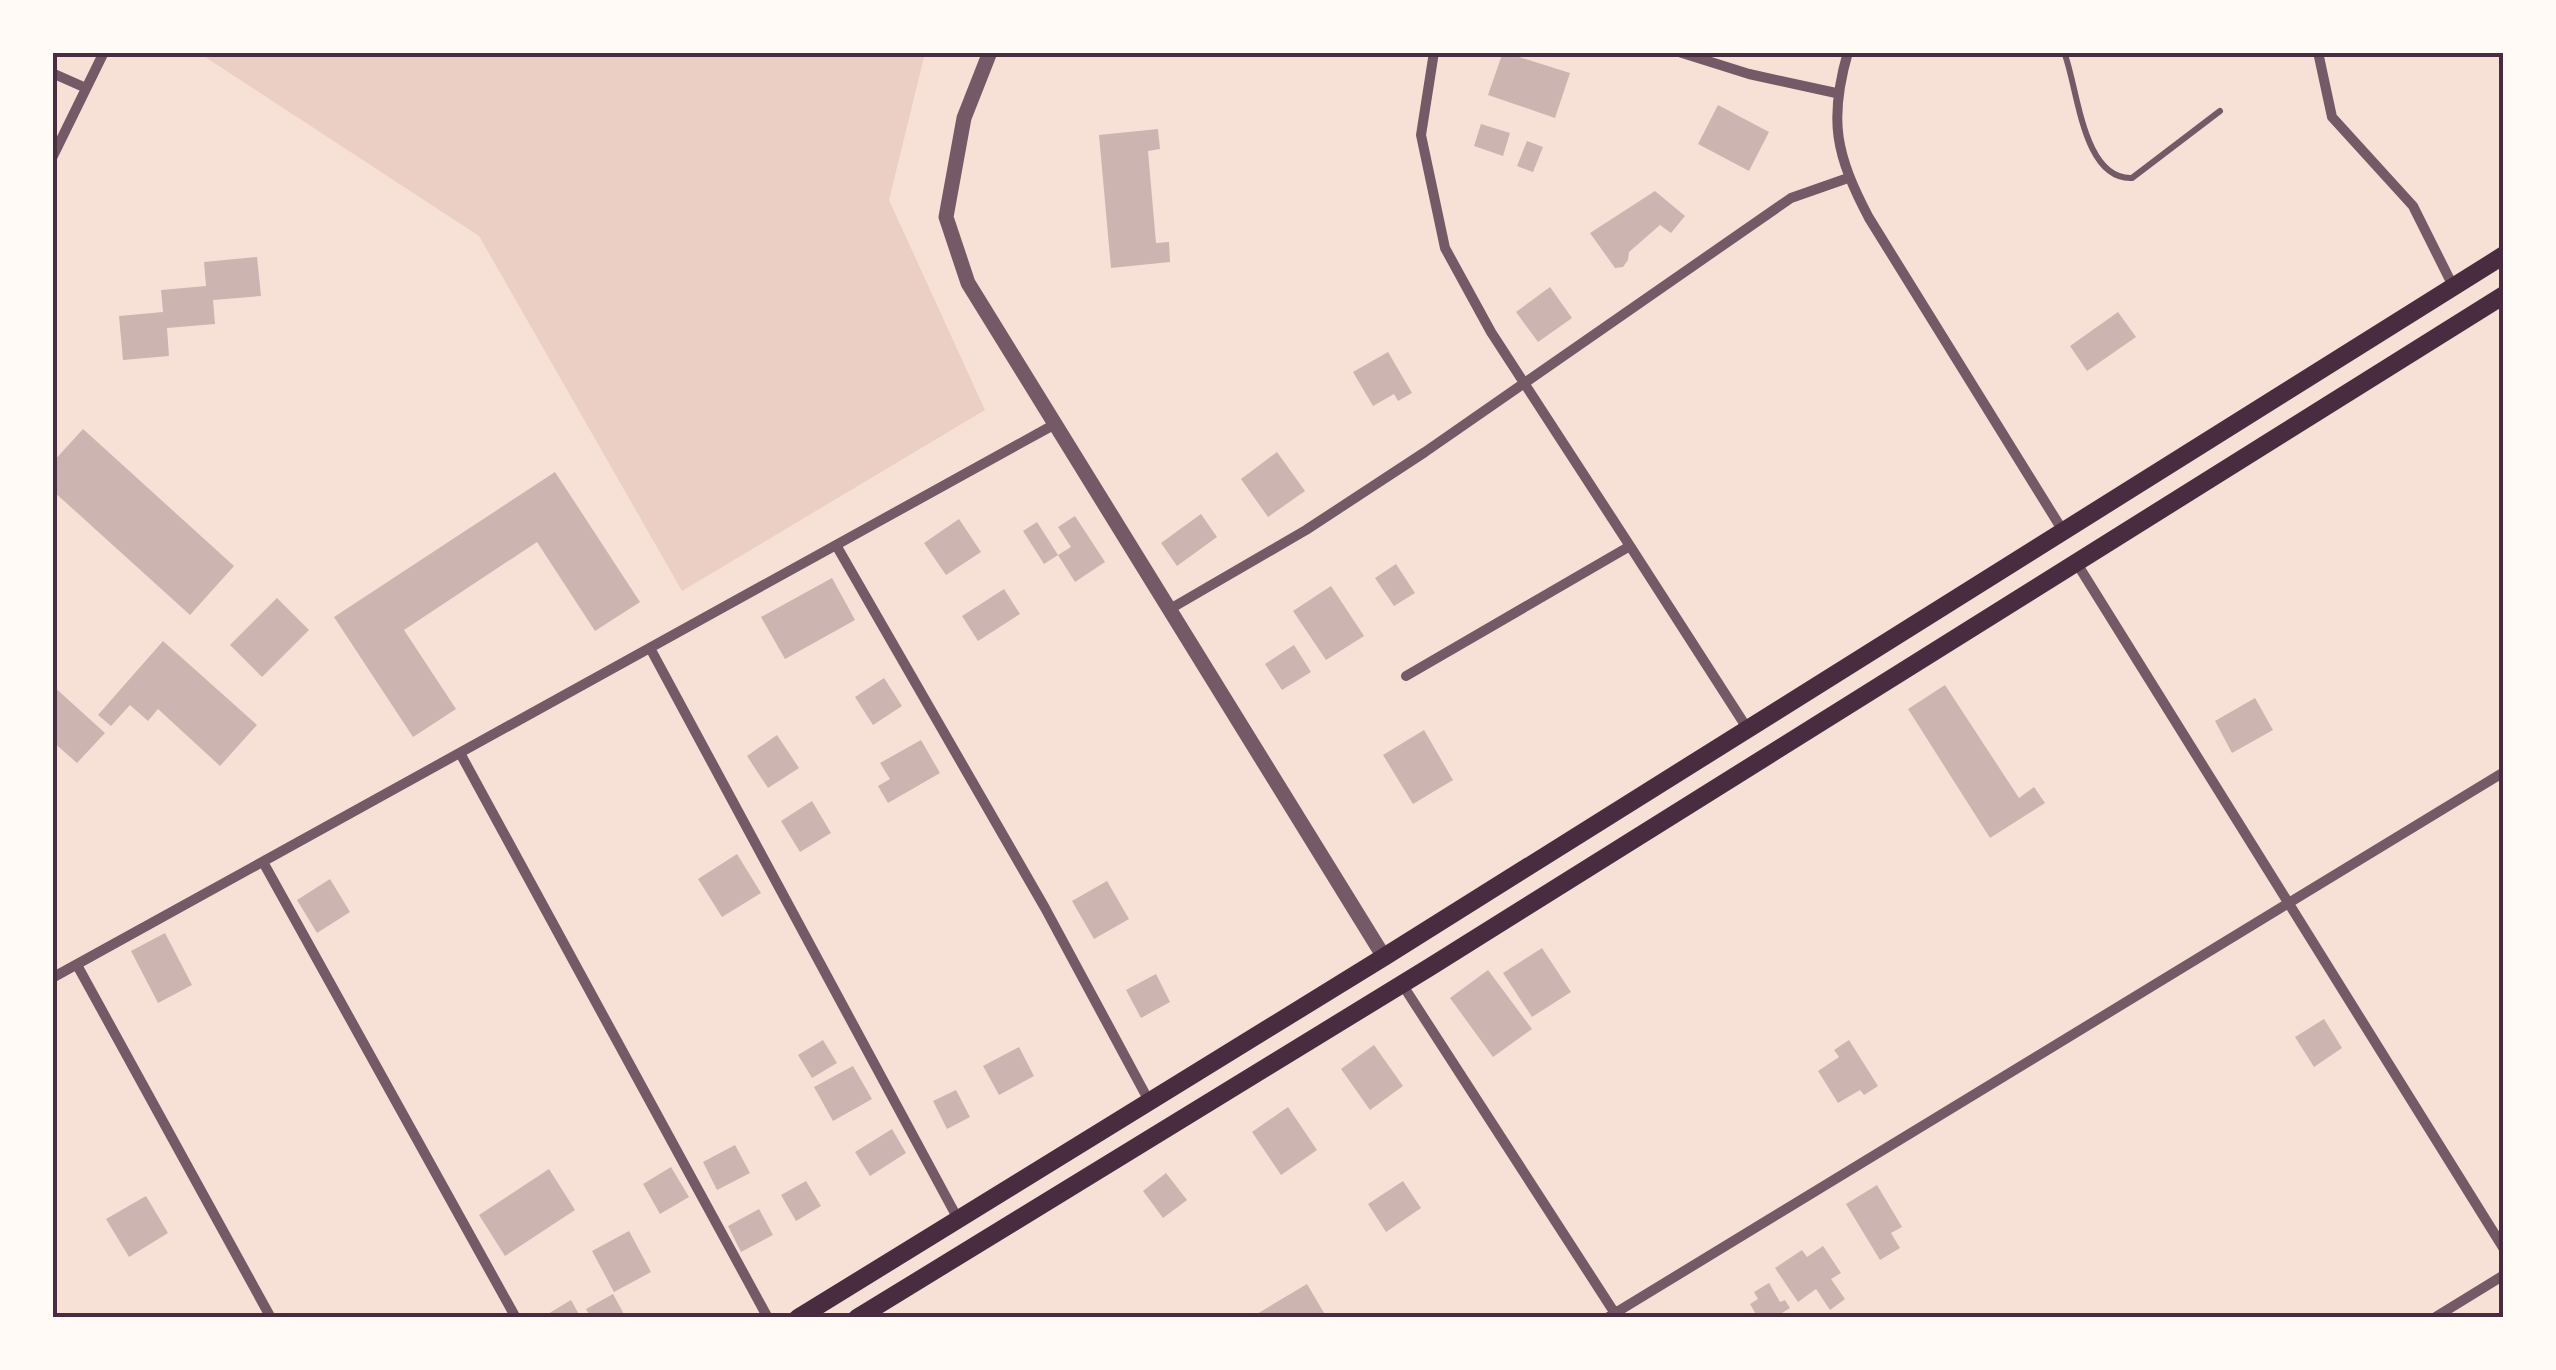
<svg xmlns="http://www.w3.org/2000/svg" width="2556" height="1370" font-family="Lato,sans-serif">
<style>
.green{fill:#ebcfc5}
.building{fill:#ccb4b1}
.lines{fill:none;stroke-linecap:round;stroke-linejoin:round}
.service{stroke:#755966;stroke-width:6}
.minor{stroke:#755966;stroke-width:10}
.tertiary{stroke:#755966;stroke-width:15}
.secondary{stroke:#4a2c40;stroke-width:18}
.neatline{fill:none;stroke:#4a2c40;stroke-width:4}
</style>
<rect width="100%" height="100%" fill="#f7e1d7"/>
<path class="green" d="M199 53H925L889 200 985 410 682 591 479 236Z"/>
<path class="building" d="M1503 52 1570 73 1555 118 1488 95Z
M1718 105 1769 132 1749 171 1698 144Z
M1481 124 1510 133 1503 156 1474 146Z
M1158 129 1160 149 1148 151 1156 243 1169 242 1170 262 1111 268 1099 135Z
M1527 141 1543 147 1533 172 1517 166Z
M1655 191 1685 216 1671 233 1660 225 1629 252 1628 260 1623 267 1615 268 1590 233Z
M257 257 261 296 213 300 215 324 167 328 169 356 123 360 119 316 163 312 161 290 206 286 204 262Z
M1550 287 1572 318 1538 342 1516 312Z
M2118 312 2136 337 2087 371 2070 346Z
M1388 352 1412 393 1398 401 1394 394 1373 406 1353 372Z
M83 429 234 566 190 615 52 490V463Z
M1277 452 1305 491 1268 517 1241 479Z
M555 472 640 602 595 631 537 542 404 630 456 709 413 737 334 617Z
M1201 514 1217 537 1177 566 1161 543Z
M1075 516 1105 562 1075 582 1058 555 1071 547 1058 527Z
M959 519 981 552 946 575 924 543Z
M1037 522 1058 555 1044 564 1023 531Z
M1396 564 1415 593 1394 606 1375 578Z
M832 578 855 620 785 659 761 617Z
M1331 586 1364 636 1326 660 1293 611Z
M1004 589 1020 614 978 641 962 616Z
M277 598 309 630 262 677 230 645Z
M163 641 257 725 220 766 158 709 148 721 130 705 111 726 98 715Z
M1294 645 1311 672 1282 690 1265 664Z
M884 678 902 706 873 725 855 697Z
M52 685 105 733 77 763 52 741Z
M1945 685 2019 798 2034 787 2045 803 1990 838 1908 709Z
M2255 698 2273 730 2232 753 2215 721Z
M1424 730 1453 780 1413 804 1383 755Z
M777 735 799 768 768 788 747 756Z
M921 740 940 773 888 803 878 786 890 779 880 763Z
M812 801 831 833 800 852 781 821Z
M737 854 761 893 722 917 698 879Z
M330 879 350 912 317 933 297 900Z
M1107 881 1129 919 1094 939 1072 901Z
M165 933 192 985 158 1003 131 951Z
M1542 948 1571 992 1532 1017 1503 973Z
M1488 970 1532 1029 1493 1057 1450 998Z
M1156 974 1170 1002 1141 1018 1126 990Z
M2324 1019 2342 1048 2314 1067 2295 1037Z
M823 1040 837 1063 812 1078 798 1055Z
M1849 1040 1878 1086 1864 1095 1860 1090 1838 1103 1818 1071 1839 1057 1834 1050Z
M1374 1045 1403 1086 1370 1110 1341 1069Z
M1019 1047 1034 1076 999 1095 983 1066Z
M853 1066 872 1099 833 1121 814 1087Z
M956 1090 970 1117 947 1129 933 1101Z
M1288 1107 1317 1150 1281 1175 1252 1132Z
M892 1129 906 1153 870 1176 855 1152Z
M735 1145 750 1173 717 1190 703 1162Z
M671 1167 689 1197 660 1214 643 1184Z
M549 1169 575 1210 505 1256 479 1215Z
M1166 1173 1187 1200 1163 1218 1143 1191Z
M806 1181 821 1206 796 1221 781 1195Z
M1403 1181 1421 1208 1386 1232 1368 1204Z
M1877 1185 1902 1227 1891 1233 1900 1248 1880 1260 1846 1204Z
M146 1196 168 1233 129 1257 106 1219Z
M759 1209 773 1235 741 1252 728 1226Z
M629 1231 651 1272 614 1292 592 1251Z
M1823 1246 1841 1273 1831 1279 1845 1299 1830 1310 1816 1289 1798 1302 1775 1268 1802 1250 1807 1257Z
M1769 1283 1780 1302 1785 1300 1790 1308 1774 1318H1758L1750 1304 1758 1299 1754 1292Z
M1307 1284 1327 1318H1250Z
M613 1294 626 1318H591L586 1309Z
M571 1300 581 1318H541Z"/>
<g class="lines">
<path class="service" d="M2064 52C2078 87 2082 180 2132 178L2220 111"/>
<path class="minor" d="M1679 52 1749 74 1836 93
M1848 52C1828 121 1836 155 1869 218L2063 531
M2318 52 2332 117 2413 206 2453 286
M52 73 86 88
M52 158 104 52
M836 545 1045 908 1149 1101
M1630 546 1747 728
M2076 562 2504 1249
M1170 609 1306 530 1425 452 1791 198 1848 178
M650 648 958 1219
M1406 676 1630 546 1491 332 1445 248 1421 135 1434 52
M460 753 768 1318
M263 862 516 1318
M77 965 271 1318
M52 978 1057 423
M1402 984 1616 1315
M1607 1318 2504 772
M2434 1318 2504 1275"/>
<path class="tertiary" d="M990 52 964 118 946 217 968 283 1384 957"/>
<path class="secondary" d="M798 1318 1384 957 2504 255
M857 1318 1430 967 2504 295"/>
</g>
<rect width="2556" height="1370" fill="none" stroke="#fffaf5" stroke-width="110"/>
<rect x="55" y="55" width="2446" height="1260" class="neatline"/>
</svg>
